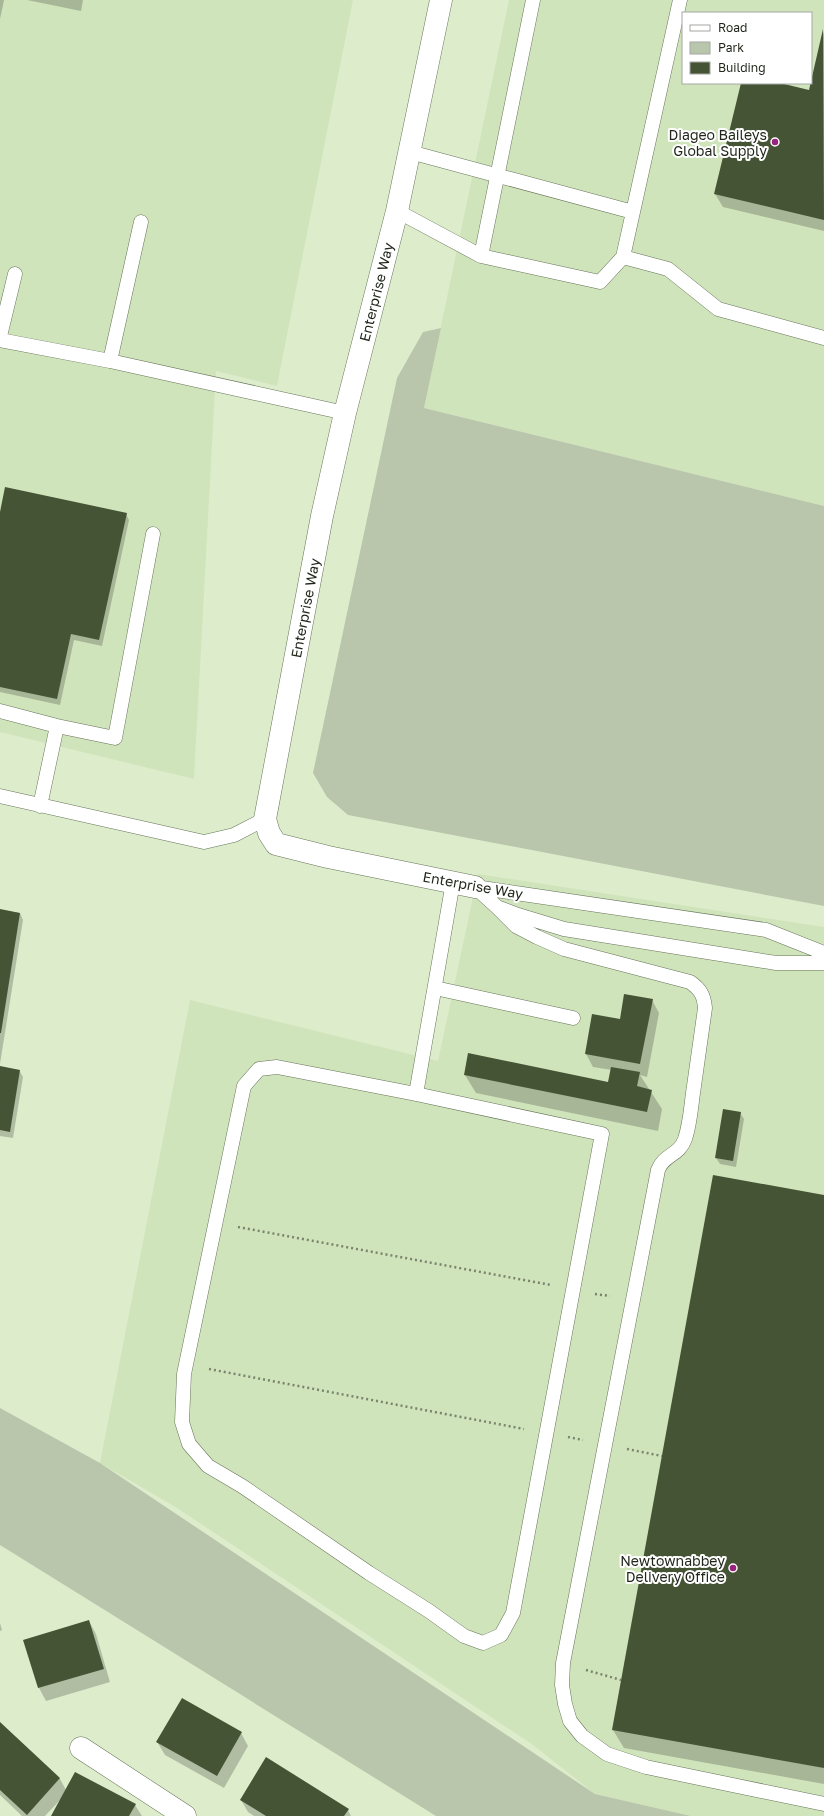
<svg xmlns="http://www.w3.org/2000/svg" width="824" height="1816" font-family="'Golos Text',sans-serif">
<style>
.built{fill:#d0e4bc;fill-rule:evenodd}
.green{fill:#b9c6ac}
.shadow{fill:#0003}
.building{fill:#465436}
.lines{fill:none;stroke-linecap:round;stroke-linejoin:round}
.service-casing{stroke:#677458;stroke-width:15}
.minor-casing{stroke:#677458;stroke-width:23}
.path{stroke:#79836d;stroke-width:2.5;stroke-dasharray:2 3;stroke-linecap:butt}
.service{stroke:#fff;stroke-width:14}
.minor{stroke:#fff;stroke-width:22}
.poi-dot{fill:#98227e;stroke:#fff;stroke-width:1.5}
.labels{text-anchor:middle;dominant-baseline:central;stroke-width:4;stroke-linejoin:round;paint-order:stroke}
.poi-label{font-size:14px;fill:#1f2519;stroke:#fff;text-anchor:end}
.street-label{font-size:14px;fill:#1f2519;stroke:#fff}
</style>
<rect width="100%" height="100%" fill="#ddedcc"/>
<path class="built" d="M0 0H353L277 386 216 371 194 779 0 732Z
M509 0H824V506L424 408ZM683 13H811V83H683Z
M478 874 824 927V1816H691L595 1794 533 1745 177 1508 100 1463 190 1000 438 1061Z"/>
<path class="green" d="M441 328 424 408 824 506V906L348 815 327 797 313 773 397 378 423 332Z
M0 1408 100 1463 595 1794 691 1816H436L0 1545Z"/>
<path class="shadow" d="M0 0H4L0 19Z
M27 0H83L81 11Z
M824 31V231L723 207 715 194 742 83H776L810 91Z
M126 514 129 520 102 646 74 640 60 705 0 692V516Z
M0 910 20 913 23 920 0 1064Z
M652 1000 659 1013 647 1077 640 1075 662 1109 658 1131 476 1093 465 1075 609 1083 612 1070 593 1067 586 1054 620 1020Z
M0 1067 19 1070 23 1077 13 1138 0 1136Z
M740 1113 744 1119 736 1167 720 1164 716 1158Z
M824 1196V1784L624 1748 613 1730Z
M89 1621 96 1634 110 1682 46 1701 39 1688 24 1640Z
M0 1623 2 1630 0 1631Z
M0 1723 60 1779 66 1790 135 1805 142 1816H52L61 1799 45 1816H22L0 1795Z
M241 1733 248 1746 224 1788 165 1755 157 1742Z
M241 1800 348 1810 351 1816H254L248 1812Z"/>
<path class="building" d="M823 29 824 220 714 194 741 83H780L809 90Z
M5 487 127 513 99 640 71 634 57 699 0 687V512Z
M0 909 20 913 1 1033H0Z
M624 994 653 999 640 1064 585 1054 592 1014 620 1019Z
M468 1053 608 1082 611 1067 640 1072 637 1086 652 1090 647 1112 464 1075Z
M0 1066 20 1070 10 1132 0 1130Z
M723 1109 741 1112 733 1161 715 1158Z
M713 1175 824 1195V1768L612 1730Z
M89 1620 104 1669 38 1688 23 1640Z
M182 1698 242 1732 217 1776 156 1742Z
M0 1722 60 1778 27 1815 0 1790Z
M266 1757 349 1809 344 1816H266L240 1800Z
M75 1772 136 1804 129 1816H51Z"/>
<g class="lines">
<defs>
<path id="service" d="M410 152 633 212
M397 211 481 256 600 282 623 257 680 0
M481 256 533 0
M623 257 668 269 718 309 824 338
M0 336 15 274
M0 340 110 361 345 413
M110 361 141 222
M0 711 57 726
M0 796 204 842 234 835 265 819
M40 806 57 726 115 738 153 534
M475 887 497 907 518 915 564 929 776 963H824
M475 887 766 930 824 953
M497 907 516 926 537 937 564 949 690 982C700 989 704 995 705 1008 701 1036 697 1065 693 1093 691 1108 690 1124 685 1139 679 1156 664 1154 658 1170L563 1663 562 1685 565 1704 570 1721 582 1736 607 1754 646 1767 824 1804
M435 988 573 1018
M277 1067 416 1094 602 1134 513 1613 501 1635 483 1643 464 1636 429 1611 369 1573 242 1486 208 1466 189 1444 182 1422 184 1374 244 1086 259 1069Z
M416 1094 453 882"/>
<path id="minor" d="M441 0 397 211 345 413 322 516 265 819 269 833 276 844 328 857 475 887
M81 1748 185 1816"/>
</defs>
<use href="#service" class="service-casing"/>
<use href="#minor" class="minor-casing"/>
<path class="path" d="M238 1227 551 1285
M595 1294 610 1296
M209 1369 524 1429
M568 1437 583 1440
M627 1449 662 1456
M586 1670 621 1680"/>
<use href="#service" class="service"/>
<use href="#minor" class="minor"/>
</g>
<g class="poi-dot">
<circle cx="775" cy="142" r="4"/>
<circle cx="733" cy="1568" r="4"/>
</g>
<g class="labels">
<g class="poi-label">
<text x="767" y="134">Diageo Baileys<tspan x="767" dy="16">Global Supply</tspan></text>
<text x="725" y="1560">Newtownabbey<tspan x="725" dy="16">Delivery Office</tspan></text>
</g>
<g class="street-label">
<text transform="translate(376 292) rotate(-76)">Enterprise Way</text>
<text transform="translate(305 608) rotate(-79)">Enterprise Way</text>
<text transform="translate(473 885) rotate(10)">Enterprise Way</text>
</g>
</g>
<rect x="682" y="12" width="130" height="72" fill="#ffffff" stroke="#a5a8a3"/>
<rect x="690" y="25" width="20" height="6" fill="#ffffff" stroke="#a5a8a3"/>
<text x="718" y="32" font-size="12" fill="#1f2519">Road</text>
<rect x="690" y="42" width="20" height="12" fill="#b9c6ac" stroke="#a5a8a3"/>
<text x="718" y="52" font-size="12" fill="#1f2519">Park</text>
<rect x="690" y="62" width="20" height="12" fill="#465436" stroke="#a5a8a3"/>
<text x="718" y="72" font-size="12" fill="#1f2519">Building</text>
</svg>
